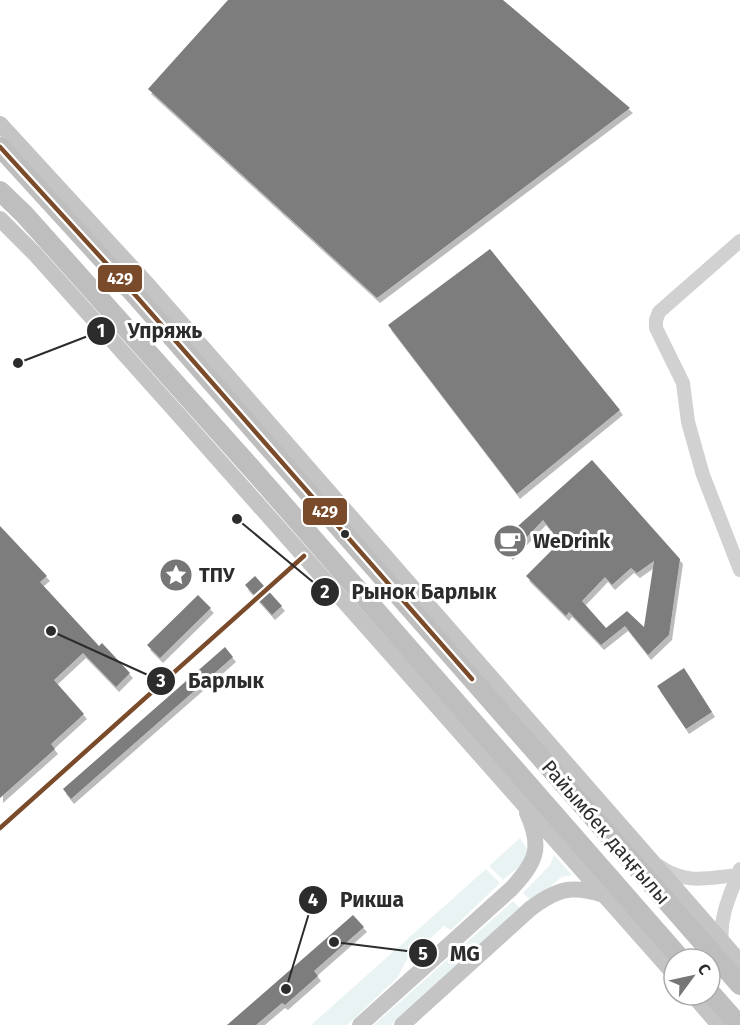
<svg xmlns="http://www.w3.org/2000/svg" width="740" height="1025" font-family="'Fira Sans',sans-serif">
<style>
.green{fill:#eaf3f3}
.building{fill:#7d7d7d;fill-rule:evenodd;filter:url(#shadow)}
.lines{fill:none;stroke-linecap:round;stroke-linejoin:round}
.minor{stroke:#d1d1d1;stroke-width:14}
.major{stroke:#c4c4c4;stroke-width:16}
.highway{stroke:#bebebe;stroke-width:20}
.bus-1-casing{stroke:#fff;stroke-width:9}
.bus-1{stroke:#7a4b2a;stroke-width:4.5}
.bus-dot{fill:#2c2c2c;stroke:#fff;stroke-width:2}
.labels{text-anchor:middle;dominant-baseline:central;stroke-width:6;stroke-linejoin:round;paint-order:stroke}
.poi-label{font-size:20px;font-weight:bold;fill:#2c2c2c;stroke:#fff;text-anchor:start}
.street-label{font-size:20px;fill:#2c2c2c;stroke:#fff}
.leader{fill:none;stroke:#2c2c2c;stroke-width:2}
.callout-dot{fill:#2c2c2c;stroke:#fff;stroke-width:2}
.mark-label{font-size:18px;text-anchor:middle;font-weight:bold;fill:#fff}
.callout-label{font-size:21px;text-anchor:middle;font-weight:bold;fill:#2c2c2c;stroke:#fff;stroke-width:6;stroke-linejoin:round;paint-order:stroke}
.line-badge{stroke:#fff;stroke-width:2}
.badge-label{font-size:16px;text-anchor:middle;font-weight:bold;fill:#fff}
</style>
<defs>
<filter id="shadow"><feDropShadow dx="3" dy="5" stdDeviation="0" flood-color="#0004"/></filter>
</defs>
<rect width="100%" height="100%" fill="#fff"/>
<path class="green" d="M520 838 529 852 522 864 503 880 489 866Z
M554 855 572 875 562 877 531 901 523 893 550 865Z
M486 869 500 883 451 930 444 926 407 959 398 977 347 1025H311Z
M513 901 521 909 391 1025H374Z"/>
<path class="building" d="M228 0H503L630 108 377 298 148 89Z
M490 249 620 410 517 494 388 325Z
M592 460 680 559 669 635 648 655 625 626 601 645 569 612 566 616 526 576 560 542 543 520 510 555 499 543ZM654 561 644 627 627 611 606 628 582 601 605 577 612 585 631 568 637 573Z
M0 526 47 576 40 582 99 646 102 643 130 673 116 687 83 653 54 680 84 714 51 744 55 749 0 798Z
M255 576 282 606 272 615 245 585Z
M198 595 211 608 160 658 147 645Z
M225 647 233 657 71 799 63 789Z
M684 668 712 712 686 729 657 686Z
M353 915 364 927 314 971 318 976 285 1005 282 1003 256 1025H227Z"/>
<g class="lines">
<path class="minor" d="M740 241 659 312 656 320V328L683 383 688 422 703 475 740 570
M659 866C686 885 707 878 738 875
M722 942C719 916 731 893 740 869"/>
<path class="major" d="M0 124 148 285 740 962
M0 219 35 254 178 414 674 974
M693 995 719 1025
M360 1025 511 889C536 862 543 848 527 813
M402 1025 530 909C558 888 571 885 604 895"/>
<path class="highway" d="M0 147 137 297 740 985
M0 191 24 214 253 470 681 959
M710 992 739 1025"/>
<defs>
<path id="bus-1" d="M0 147 137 297 472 679
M0 828 304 556"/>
</defs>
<use href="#bus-1" class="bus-1-casing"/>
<use href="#bus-1" class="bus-1"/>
</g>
<defs>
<symbol id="cafe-disc" viewBox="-11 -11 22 22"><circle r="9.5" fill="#767676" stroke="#fff"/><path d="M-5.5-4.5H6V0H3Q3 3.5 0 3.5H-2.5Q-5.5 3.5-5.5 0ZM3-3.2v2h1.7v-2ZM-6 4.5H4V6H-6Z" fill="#fff"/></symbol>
<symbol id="sight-disc" viewBox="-11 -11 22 22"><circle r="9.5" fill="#767676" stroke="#fff"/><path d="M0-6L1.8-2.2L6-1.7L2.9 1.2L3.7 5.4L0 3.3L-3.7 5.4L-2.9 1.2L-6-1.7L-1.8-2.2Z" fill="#fff"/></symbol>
</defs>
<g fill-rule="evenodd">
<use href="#cafe-disc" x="491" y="522" width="38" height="38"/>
<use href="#sight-disc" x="157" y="556" width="38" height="38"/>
</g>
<circle class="bus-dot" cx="345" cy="534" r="5"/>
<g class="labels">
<g class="poi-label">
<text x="533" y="541">WeDrink</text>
<text x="199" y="575">ТПУ</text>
</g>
<g class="street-label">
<text transform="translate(606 832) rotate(49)">Райымбек даңғылы</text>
</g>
</g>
<path class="leader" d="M18 363L101 331M237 519L325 592M51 631L161 681M286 989L313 900M334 942L423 953"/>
<g class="callout-dot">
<circle cx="18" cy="363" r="6"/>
<circle cx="237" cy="519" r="6"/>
<circle cx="51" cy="631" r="6"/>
<circle cx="286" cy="989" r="6"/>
<circle cx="334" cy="942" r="6"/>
<circle cx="101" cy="331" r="15"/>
<circle cx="325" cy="592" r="15"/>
<circle cx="161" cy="681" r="15"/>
<circle cx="313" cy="900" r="15"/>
<circle cx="423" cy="953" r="15"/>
</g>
<g class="mark-label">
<text x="101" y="337">1</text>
<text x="325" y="598">2</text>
<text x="161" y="687">3</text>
<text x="313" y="906">4</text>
<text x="423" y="960">5</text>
</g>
<g class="callout-label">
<text x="165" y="338">Упряжь</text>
<text x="424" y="599">Рынок Барлык</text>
<text x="226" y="688">Барлык</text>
<text x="372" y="907">Рикша</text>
<text x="465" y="961">MG</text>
</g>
<g class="line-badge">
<rect x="97" y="264" width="46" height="29" rx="6" fill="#7a4b2a"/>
<rect x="302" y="497" width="46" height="29" rx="6" fill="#7a4b2a"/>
</g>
<g class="badge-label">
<text x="120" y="284">429</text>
<text x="325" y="517">429</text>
</g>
<g transform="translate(692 977) rotate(57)"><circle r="28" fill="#ffffff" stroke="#ababab" stroke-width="1.5"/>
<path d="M0-4.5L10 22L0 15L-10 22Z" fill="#767676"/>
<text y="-9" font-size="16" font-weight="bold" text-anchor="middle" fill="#2c2c2c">С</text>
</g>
</svg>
